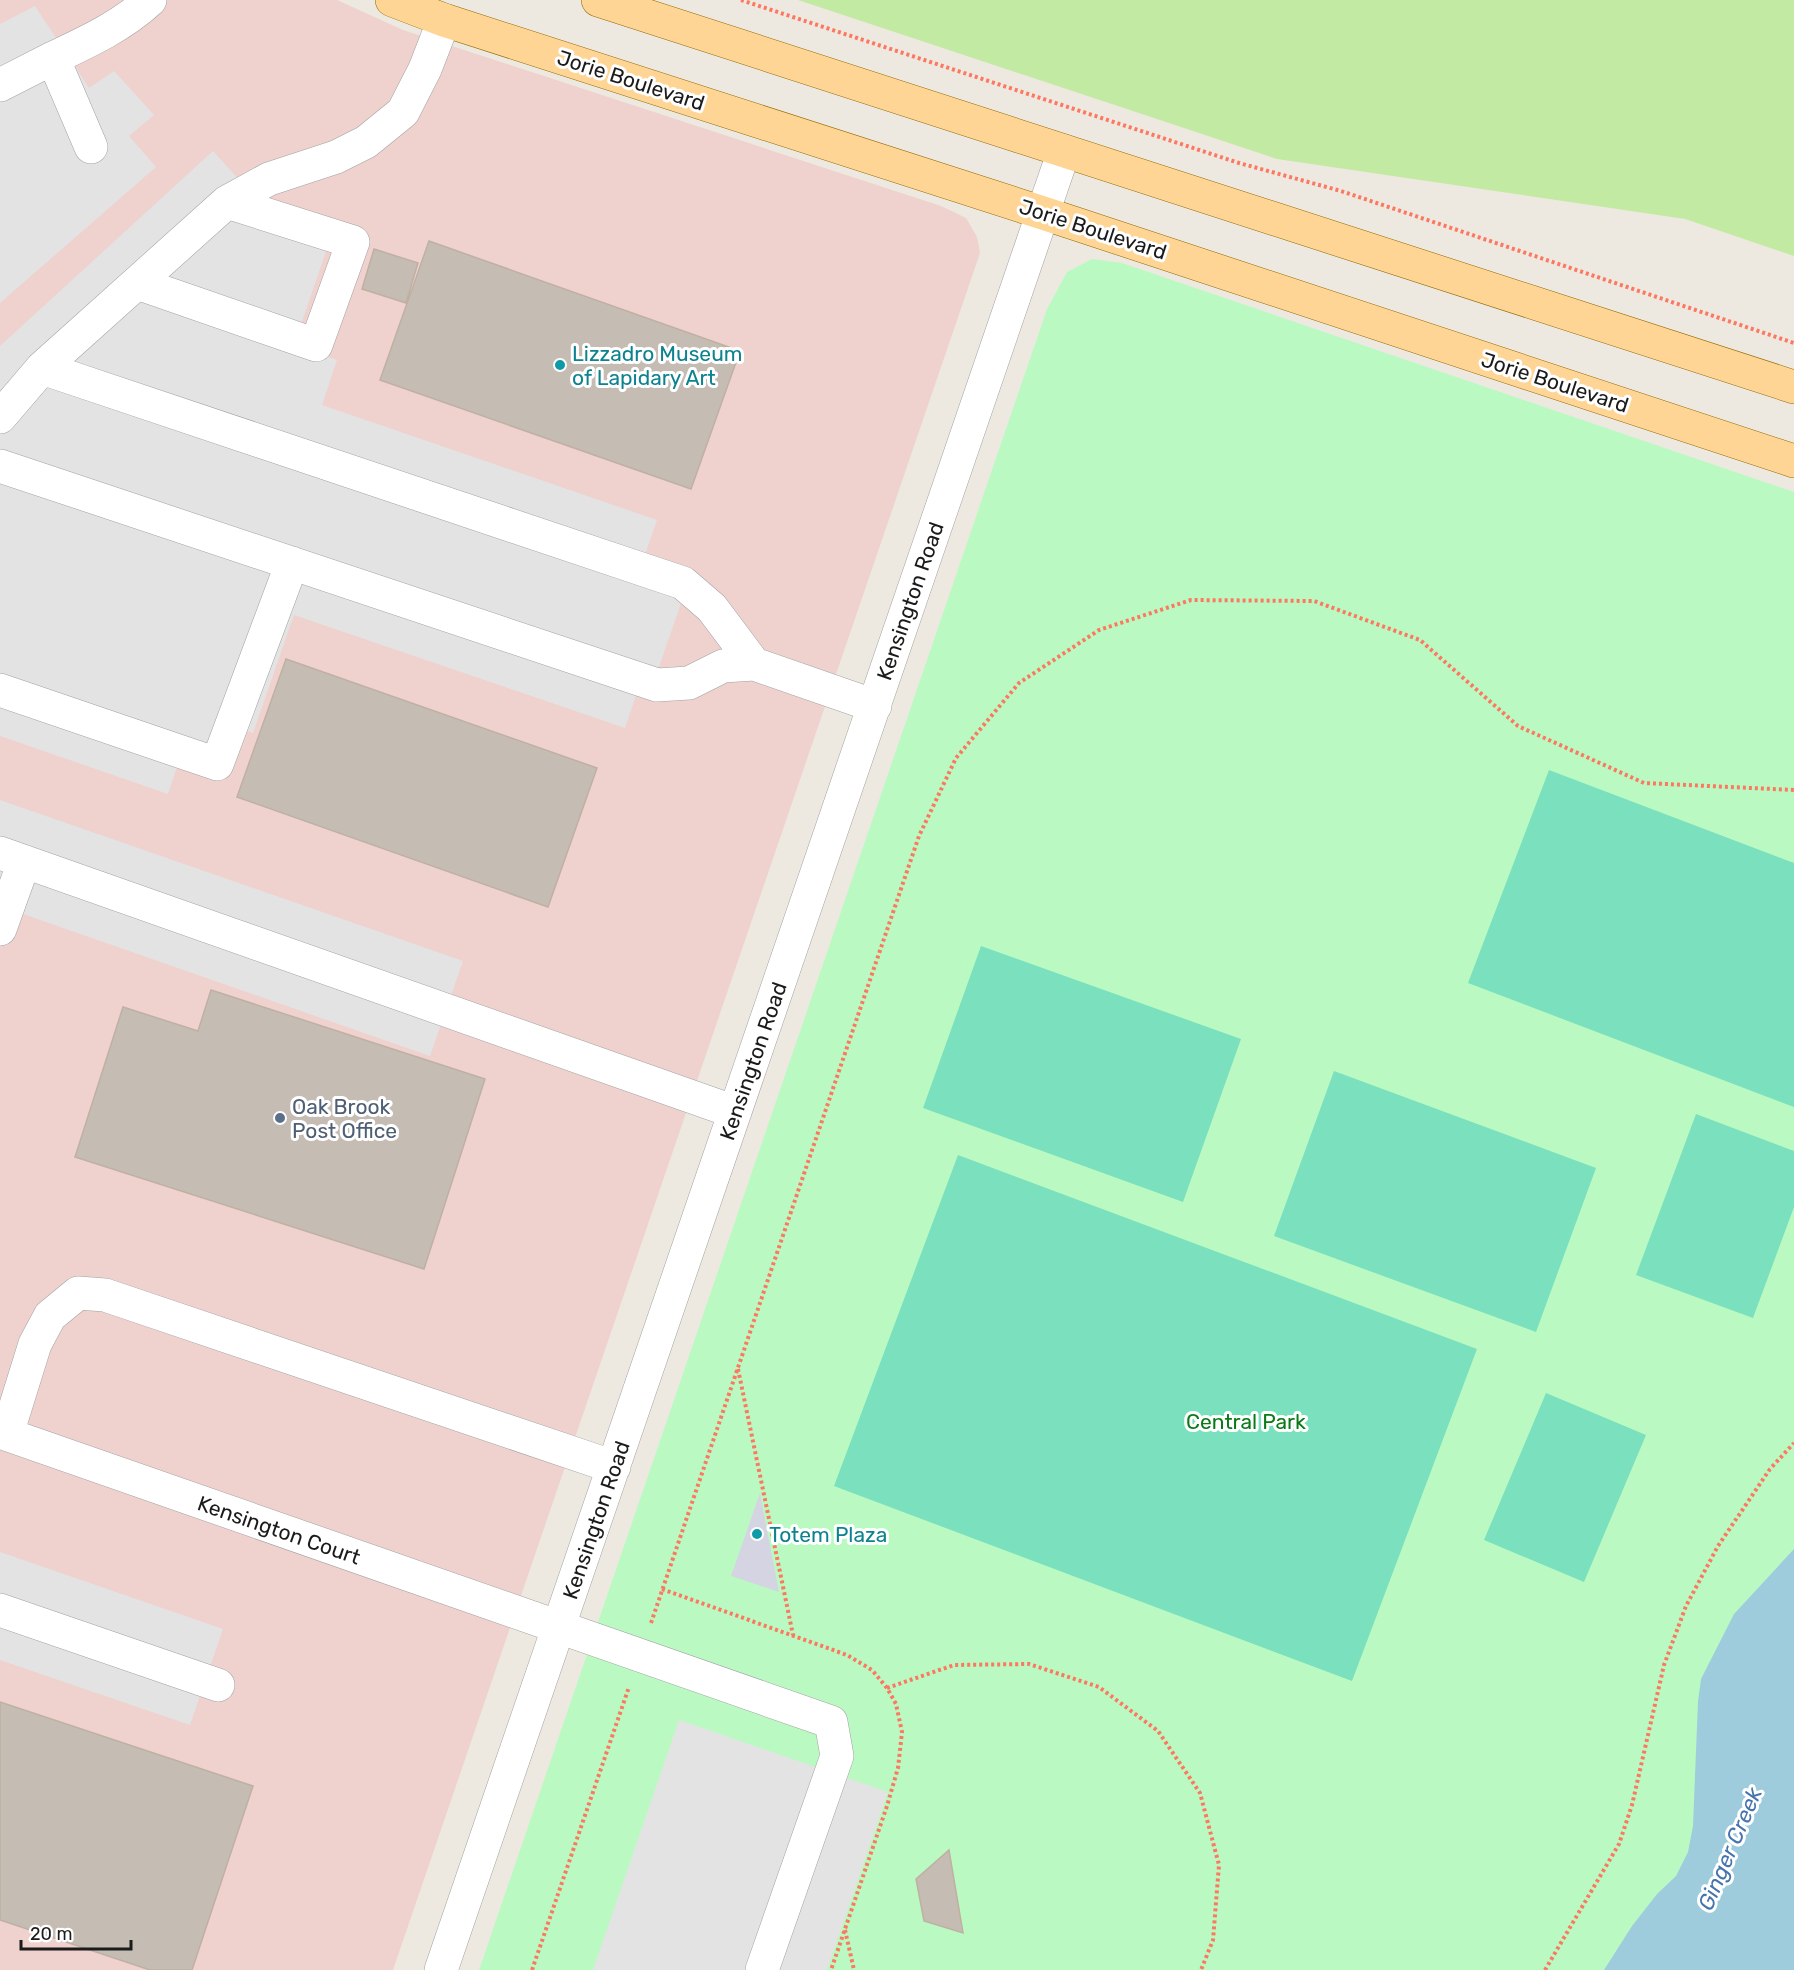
<svg xmlns="http://www.w3.org/2000/svg" width="1794" height="1970" font-family="Rubik,sans-serif">
<style>
.commercial{fill:#efd1ce}
.grass{fill:#c3eaa3}
.park{fill:#bafac2}
.pitch{fill:#7ae0bd}
.parking{fill:#e3e3e3}
.plaza{fill:#d5d4e3}
.water{fill:#9eccdd}
.building{fill:#c5bcb3;stroke:#bfb0a2;stroke-width:1.5}
.lines{fill:none;stroke-linecap:round;stroke-linejoin:round}
.minor-casing{stroke:#a2a2a2;stroke-width:34}
.major-casing{stroke:#926900;stroke-width:34}
.path{stroke:#fd7861;stroke-width:4;stroke-dasharray:3 3;stroke-linecap:butt}
.minor{stroke:#fff;stroke-width:33}
.major{stroke:#fed594;stroke-width:33}
.culture-dot{fill:#0f9aa8;stroke:#fff;stroke-width:2}
.service-dot{fill:#5c6f8a;stroke:#fff;stroke-width:2}
.labels{text-anchor:middle;dominant-baseline:central;stroke-width:6;stroke-linejoin:round;paint-order:stroke}
.street-label{font-size:21px;fill:#1b1b1b;stroke:#fff}
.culture-label{font-size:21px;fill:#0d838f;stroke:#fff;text-anchor:start}
.service-label{font-size:21px;fill:#4e5e75;stroke:#fff;text-anchor:start}
.park-label{font-size:21px;fill:#087a17;stroke:#fff}
.water-label{font-size:22px;font-style:italic;fill:#4674ac;stroke:#fff}
</style>
<rect width="100%" height="100%" fill="#ede9e0"/>
<path class="commercial" d="M0 0H337L403 30 941 206 966 218 977 237 980 253 393 1970H0Z"/>
<path class="grass" d="M798 0H1794V256L1685 219 1277 159Z"/>
<path class="park" d="M1092 259 1122 263 1794 492V1970H479L1047 309 1067 272Z"/>
<path class="pitch" d="M1549 770 1794 863V1107L1468 983Z
M981 946 1241 1039 1183 1202 923 1108Z
M1334 1071 1596 1168 1536 1332 1274 1236Z
M1696 1114 1794 1151V1207L1753 1318 1636 1275Z
M958 1155 1477 1349 1352 1681 834 1486Z
M1546 1393 1646 1435 1584 1582 1484 1540Z"/>
<path class="parking" d="M35 6 89 88 114 71 154 115 129 136 156 167 0 303V24Z
M213 151 263 206 333 231 294 345 337 360 322 405 657 520 638 575 685 592 652 687 640 684 625 728 294 615 253 733 216 721 199 771 178 764 168 794 0 736V346Z
M0 800 463 961 430 1056 0 906Z
M0 1552 223 1629 190 1725 0 1660Z
M679 1720 888 1792 827 1970H593Z"/>
<path class="plaza" d="M760 1493 779 1592 731 1576Z"/>
<path class="water" d="M1794 1549V1970H1604L1632 1926 1657 1894 1676 1876 1688 1852 1693 1826 1698 1701 1701 1679 1734 1614Z"/>
<path class="building" d="M429 241 740 351 691 489 380 380Z
M374 249 418 263 406 303 362 289Z
M286 659 597 768 548 907 237 797Z
M211 990 485 1079 424 1269 75 1157 123 1007 198 1031Z
M0 1702 253 1786 192 1970H150L0 1920Z
M949 1850 963 1933 924 1921 916 1879Z"/>
<g class="lines">
<defs>
<path id="minor" d="M0 85 53 58
M91 147 53 58C87 42 122 26 150 0
M137 283 316 345 353 242 227 202
M42 368 683 583 712 608 754 664
M0 417 42 368 227 202 269 179 336 157 366 142 403 112 425 69 444 20
M0 466 657 685 689 683 723 666 754 664 875 706
M0 690 217 764 292 563
M0 853 735 1112
M0 929 24 862
M0 1432 831 1722 837 1756 762 1970
M7 1434 35 1344 50 1316 78 1293 105 1295 614 1467
M0 1610 218 1685
M441 1970 1064 151"/>
<path id="major" d="M392 0 444 20 1043 213 1794 461
M598 0 1794 387"/>
</defs>
<use href="#minor" class="minor-casing"/>
<use href="#major" class="major-casing"/>
<path class="path" d="M741 0 1239 163 1341 191 1794 343
M738 1369 793 1635
M662 1589 847 1655 872 1670 887 1688 896 1704 902 1732 898 1768 887 1806 831 1970
M651 1623 919 836 956 758 1019 683 1099 630 1191 600 1314 601 1420 640 1518 726 1644 783 1794 790
M887 1688 954 1665 1029 1664 1099 1687 1158 1731 1200 1793 1219 1865 1213 1940 1201 1970
M845 1930 854 1970
M532 1970 629 1687
M1545 1970 1619 1844 1632 1805 1664 1665 1686 1606 1718 1546 1770 1469 1794 1443"/>
<use href="#minor" class="minor"/>
<use href="#major" class="major"/>
</g>
<g class="culture-dot">
<circle cx="560" cy="365" r="6"/>
<circle cx="757" cy="1534" r="6"/>
</g>
<circle class="service-dot" cx="280" cy="1118" r="6"/>
<g class="labels">
<g class="street-label">
<text transform="translate(631 80) rotate(18)">Jorie Boulevard</text>
<text transform="translate(1093 229) rotate(18)">Jorie Boulevard</text>
<text transform="translate(1555 382) rotate(18)">Jorie Boulevard</text>
<text transform="translate(910 601) rotate(-71)">Kensington Road</text>
<text transform="translate(753 1061) rotate(-71)">Kensington Road</text>
<text transform="translate(596 1520) rotate(-71)">Kensington Road</text>
<text transform="translate(279 1530) rotate(19)">Kensington Court</text>
</g>
<g class="culture-label">
<text x="572" y="353">Lizzadro Museum<tspan x="572" dy="24">of Lapidary Art</tspan></text>
<text x="769" y="1534">Totem Plaza</text>
</g>
<g class="service-label">
<text x="292" y="1106">Oak Brook<tspan x="292" dy="24">Post Office</tspan></text>
</g>
<g class="park-label">
<text x="1246" y="1421">Central Park</text>
</g>
<g class="water-label">
<text transform="translate(1730 1849) rotate(-67)">Ginger Creek</text>
</g>
</g>
<path d="M21 1940v9h110v-9" fill="none" stroke="#1b1b1b" stroke-width="3"/>
<text x="30" y="1940" font-size="18" fill="#1b1b1b" stroke="#ffffff" stroke-width="4.5" paint-order="stroke">20 m</text>
</svg>
